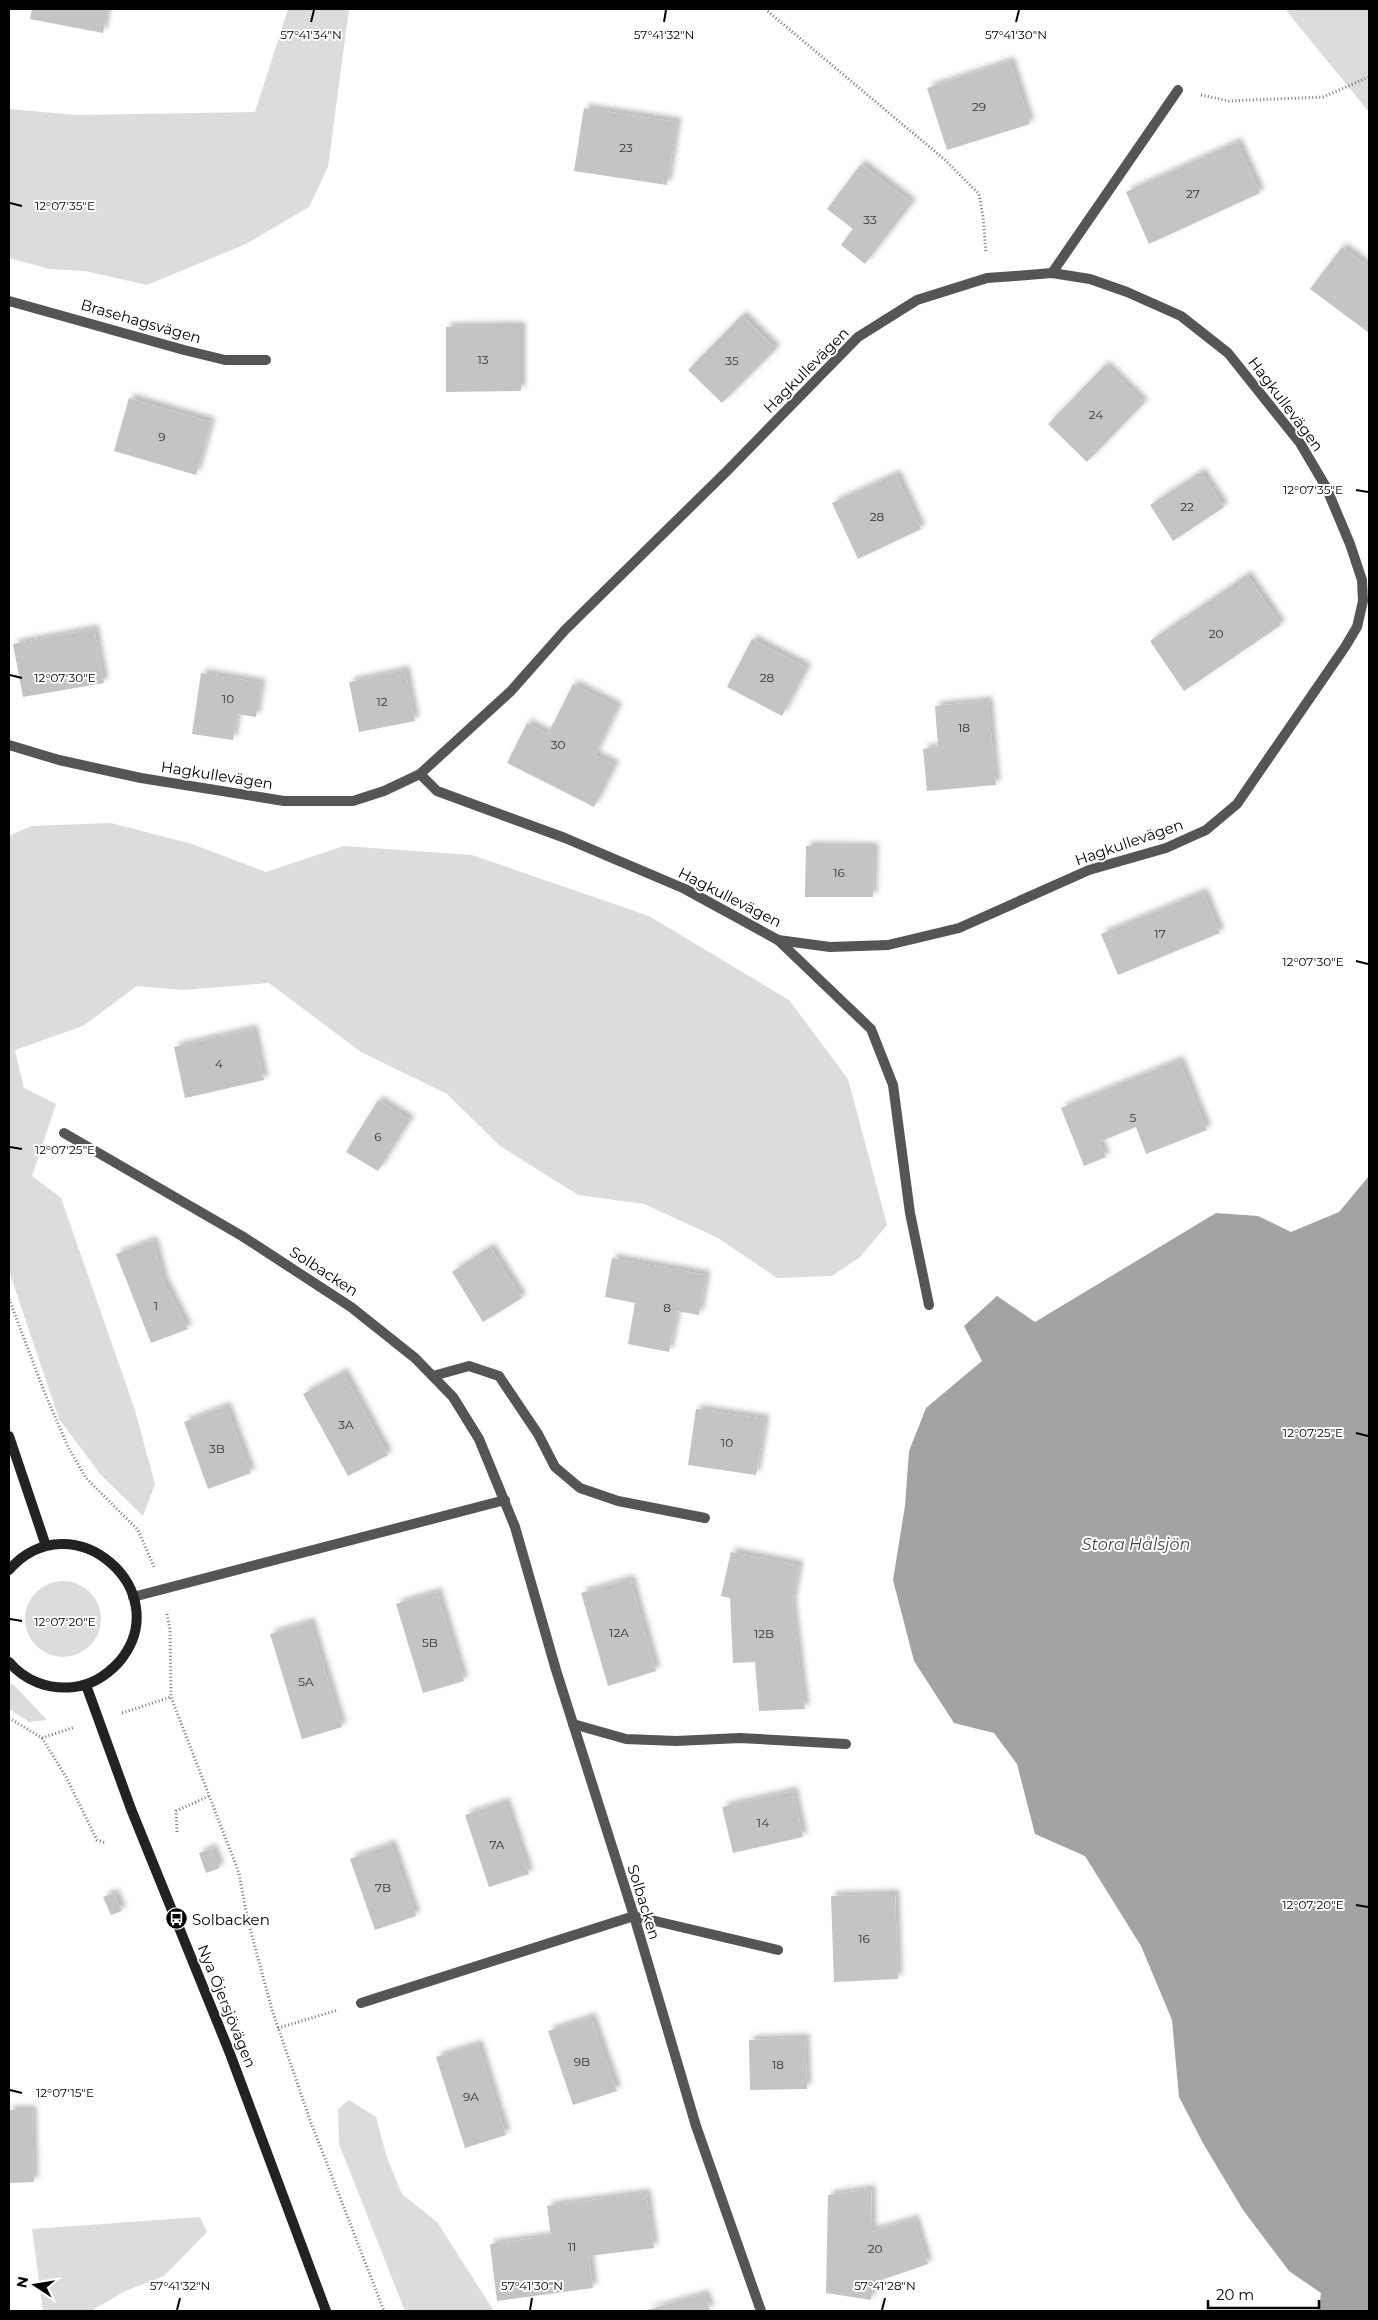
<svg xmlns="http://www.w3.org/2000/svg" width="1378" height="2320" font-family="Montserrat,sans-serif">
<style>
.green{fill:#dcdcdc}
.water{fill:#a3a3a3}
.building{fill:#c4c4c4;filter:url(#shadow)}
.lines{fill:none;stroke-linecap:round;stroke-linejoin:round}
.path{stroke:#777;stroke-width:3;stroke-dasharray:1 2.5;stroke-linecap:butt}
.lane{stroke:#555;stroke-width:10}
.street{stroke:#555;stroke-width:10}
.secondary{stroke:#222;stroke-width:10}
.ticks{fill:none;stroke:#000;stroke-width:2}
.labels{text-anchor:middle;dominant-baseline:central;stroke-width:4;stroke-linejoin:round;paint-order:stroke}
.number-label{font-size:12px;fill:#313131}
.street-label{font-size:15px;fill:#000;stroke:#fff}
.poi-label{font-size:15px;fill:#000;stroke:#fff;text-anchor:start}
.water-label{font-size:16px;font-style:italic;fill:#444;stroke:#fff}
.ticks-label{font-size:12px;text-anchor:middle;fill:#000;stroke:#fff;stroke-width:4;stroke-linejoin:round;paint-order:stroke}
</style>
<defs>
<filter id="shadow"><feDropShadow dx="4.5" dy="-4.5" stdDeviation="2.5" flood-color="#0004"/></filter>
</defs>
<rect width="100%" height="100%" fill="#fff"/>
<path class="green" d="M288 9H349L328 167 309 207 246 244 147 285 85 271 50 269 9 258V109L77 115 255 112Z
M1285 9H1369V112Z
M111 823 192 844 266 872 344 846 472 855 649 916 789 1000 848 1079 887 1225 860 1257 832 1276 777 1278 718 1238 644 1204 578 1195 500 1146 447 1094 361 1052 269 983 183 990 137 986 83 1026 15 1050 24 1088 56 1104 32 1176 61 1198 134 1407 155 1484 143 1516 101 1475 59 1419 9 1271V836L31 826Z
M25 1619a38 38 0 1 1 76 0a38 38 0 1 1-76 0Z
M9 1683 14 1685 47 1720 29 1722 9 1709Z
M349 2100 376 2117 387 2158 402 2194 437 2222 494 2311H405L339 2144 338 2109Z
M200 2217 207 2232 164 2276 125 2291 91 2311H43L32 2229Z"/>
<path class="water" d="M1369 1176V2311H1319L1321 2293 1289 2271 1243 2210 1204 2145 1179 2097 1172 2020 1141 1946 1085 1856 1035 1834 1017 1764 994 1733 954 1723 914 1661 893 1580 905 1506 909 1451 926 1408 982 1361 964 1326 997 1296 1035 1322 1216 1213 1258 1216 1291 1232 1339 1212Z"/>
<path class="building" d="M32 9H107L103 33 30 19Z
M1010 61 1030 124 947 150 927 88Z
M584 108 677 122 667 185 574 171Z
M1237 142 1260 193 1149 244 1126 192Z
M861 164 912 203 865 264 841 245 853 229 827 209Z
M1342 247 1369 267V333L1310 289Z
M742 315 776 349 722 403 688 370Z
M521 326V391L446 392V327Z
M1105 365 1144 403 1087 462 1048 424Z
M129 398 211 422 196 475 114 451Z
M1201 472 1224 507 1173 541 1150 505Z
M896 474 921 529 858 559 832 503Z
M1247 575 1281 625 1184 691 1150 641Z
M94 629 104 683 23 697 13 644Z
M752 639 807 668 782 716 727 687Z
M405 670 415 721 359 732 349 682Z
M201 673 261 683 256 717 237 714 233 740 192 734Z
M573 684 618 707 595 755 615 765 594 807 507 763 527 723 548 734Z
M988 701 996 785 927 791 923 749 938 747 935 706Z
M806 846 874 847 873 897H805Z
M1203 892 1220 933 1118 975 1101 934Z
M253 1029 264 1080 185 1098 174 1047Z
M1179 1060 1207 1130 1146 1154 1136 1127 1099 1142 1106 1157 1084 1166 1061 1108Z
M378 1100 410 1120 378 1171 346 1152Z
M153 1240 164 1282 188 1329 151 1343 116 1254Z
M490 1247 522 1298 483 1322 452 1272Z
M612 1258 706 1275 699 1315 677 1311 669 1352 628 1344 635 1303 605 1297Z
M343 1372 388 1455 348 1476 303 1394Z
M226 1406 251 1473 208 1489 184 1422Z
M696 1409 765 1419 756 1475 688 1465Z
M731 1552 799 1565 792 1603 805 1709 759 1711 755 1662 733 1663 730 1598 721 1596Z
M630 1579 656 1671 608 1686 581 1593Z
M437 1592 464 1681 423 1693 396 1604Z
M310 1622 342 1727 302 1739 270 1634Z
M793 1791 803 1837 733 1853 722 1807Z
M505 1802 529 1874 489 1887 465 1815Z
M391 1844 416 1916 375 1930 350 1859Z
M212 1848 220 1868 206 1873 199 1853Z
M114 1893 122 1911 111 1915 103 1897Z
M895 1894 898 1979 834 1982 831 1896Z
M591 2017 617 2091 573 2105 548 2031Z
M805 2038 807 2089 750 2090 749 2040Z
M478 2044 506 2135 465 2148 436 2057Z
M9 2110H32L34 2182 9 2183Z
M871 2189 872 2231 914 2219 928 2264 873 2283 871 2300 826 2293 828 2195Z
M646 2193 654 2248 589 2256 593 2288 497 2301 490 2244 551 2236 547 2206Z
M705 2294 710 2311H643Z"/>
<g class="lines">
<path class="path" d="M765 9 945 160 979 194 983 217 986 253
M1201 95 1229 101 1323 97 1369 77
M9 1299 44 1391 68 1447 86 1478 138 1530 154 1567
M167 1614 170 1629 171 1697 239 1873 247 1917 272 2010 310 2120 384 2311
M122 1713 171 1697
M9 1718 42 1738 75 1727
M42 1738 66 1777 97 1840 106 1843
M177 1832 176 1811 209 1796
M211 1922 247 1917
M278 2028 338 2010"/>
<path class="lane" d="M1052 273 1178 90
M778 940 871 1029 893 1085 910 1213 929 1305
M433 1376 469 1366 499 1376 538 1434 555 1467 580 1488 618 1501 705 1518
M573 1724 626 1739 676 1741 740 1738 846 1744
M361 2003 634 1916 778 1950"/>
<path class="street" d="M9 301 184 350 225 360H266
M9 745 59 760 141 778 284 801H353L384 791 420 774 511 691 565 630 727 471 858 337 917 300 987 278 1015 276 1052 273 1090 279 1127 292 1181 316 1228 353 1300 443 1326 487 1350 544 1362 580 1363 601 1357 627 1345 647 1237 804 1206 830 1166 848 1089 870 959 928 888 945 830 947 778 940 685 889 565 838 437 791 420 774
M64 1133 242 1236 351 1307 415 1358 453 1397 479 1439 515 1527 556 1670 634 1916 696 2126 761 2311
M133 1597 505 1500"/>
<path class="secondary" d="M9 1436 46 1546
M9 1570C72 1498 179 1591 119 1662 107 1675 91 1685 74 1687 49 1690 25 1681 9 1662
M86 1685 131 1809 229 2051 326 2311"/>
</g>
<path class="ticks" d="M311 22 314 10M664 22 666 10M1016 22 1019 10M10 203 22 206M1356 490 1368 492M10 675 22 678M1356 961 1368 964M10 1147 22 1149M1356 1433 1368 1436M10 1619 22 1621M1356 1905 1368 1907M10 2090 22 2093M177 2310 180 2298M530 2310 532 2298M882 2310 885 2298"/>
<defs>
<symbol id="bus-disc" viewBox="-11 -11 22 22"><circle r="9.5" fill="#000" stroke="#fff"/><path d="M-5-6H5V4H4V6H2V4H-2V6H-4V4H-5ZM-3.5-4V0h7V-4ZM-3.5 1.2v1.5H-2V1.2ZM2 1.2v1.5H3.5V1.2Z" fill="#fff"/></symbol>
</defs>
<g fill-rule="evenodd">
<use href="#bus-disc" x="164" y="1906" width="25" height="25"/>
</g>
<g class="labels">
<g class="number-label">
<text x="979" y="106">29</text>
<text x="626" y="147">23</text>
<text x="1193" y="193">27</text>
<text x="870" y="219">33</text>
<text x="483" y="359">13</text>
<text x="732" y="360">35</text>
<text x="1096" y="414">24</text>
<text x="162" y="436">9</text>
<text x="1187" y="506">22</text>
<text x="877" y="516">28</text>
<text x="1216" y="633">20</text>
<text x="767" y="677">28</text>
<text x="228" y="698">10</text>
<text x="382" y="701">12</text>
<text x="964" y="727">18</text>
<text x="558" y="744">30</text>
<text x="839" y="872">16</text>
<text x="1160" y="933">17</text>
<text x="219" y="1063">4</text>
<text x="1133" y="1117">5</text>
<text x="378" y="1136">6</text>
<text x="156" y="1305">1</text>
<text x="667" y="1307">8</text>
<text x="346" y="1424">3A</text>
<text x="727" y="1442">10</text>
<text x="217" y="1448">3B</text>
<text x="619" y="1632">12A</text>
<text x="764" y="1633">12B</text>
<text x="430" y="1642">5B</text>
<text x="306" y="1681">5A</text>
<text x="763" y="1822">14</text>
<text x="497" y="1844">7A</text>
<text x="383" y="1887">7B</text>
<text x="864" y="1938">16</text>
<text x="582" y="2061">9B</text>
<text x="778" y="2064">18</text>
<text x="471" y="2096">9A</text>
<text x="572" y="2246">11</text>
<text x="875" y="2248">20</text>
</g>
<g class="street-label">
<text transform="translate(141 321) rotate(16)">Brasehagsvägen</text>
<text transform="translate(806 370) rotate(-45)">Hagkullevägen</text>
<text transform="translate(1286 404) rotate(53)">Hagkullevägen</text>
<text transform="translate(217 775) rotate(9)">Hagkullevägen</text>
<text transform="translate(1129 842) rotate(-19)">Hagkullevägen</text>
<text transform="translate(730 897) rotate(27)">Hagkullevägen</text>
<text transform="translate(324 1271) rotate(33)">Solbacken</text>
<text transform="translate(644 1902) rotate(73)">Solbacken</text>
<text transform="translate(227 2006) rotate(68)">Nya Öjersjövägen</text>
</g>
<g class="poi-label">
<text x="192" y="1919">Solbacken</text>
</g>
<g class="water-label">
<text x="1136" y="1544">Stora Hålsjön</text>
</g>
</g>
<g class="ticks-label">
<text x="311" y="39">57°41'34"N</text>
<text x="664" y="39">57°41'32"N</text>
<text x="1016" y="39">57°41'30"N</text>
<text x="65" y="210">12°07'35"E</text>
<text x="1313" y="494">12°07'35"E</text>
<text x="65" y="682">12°07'30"E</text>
<text x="1313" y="966">12°07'30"E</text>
<text x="65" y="1154">12°07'25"E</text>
<text x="1313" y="1437">12°07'25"E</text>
<text x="65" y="1626">12°07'20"E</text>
<text x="1313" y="1909">12°07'20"E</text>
<text x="65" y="2097">12°07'15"E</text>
<text x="180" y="2290">57°41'32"N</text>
<text x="532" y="2290">57°41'30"N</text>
<text x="885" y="2290">57°41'28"N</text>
</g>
<rect width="1378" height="2320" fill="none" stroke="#000000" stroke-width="20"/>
<g transform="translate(35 2285) rotate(282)" stroke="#ffffff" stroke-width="4" paint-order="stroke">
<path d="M0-4L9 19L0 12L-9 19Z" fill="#000000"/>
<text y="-8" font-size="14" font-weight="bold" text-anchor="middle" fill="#000000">N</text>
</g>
<path d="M1208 2300v8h111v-8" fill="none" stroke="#000000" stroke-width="2.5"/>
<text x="1216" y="2300" font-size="15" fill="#000000" stroke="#ffffff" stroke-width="4" paint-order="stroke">20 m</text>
</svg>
